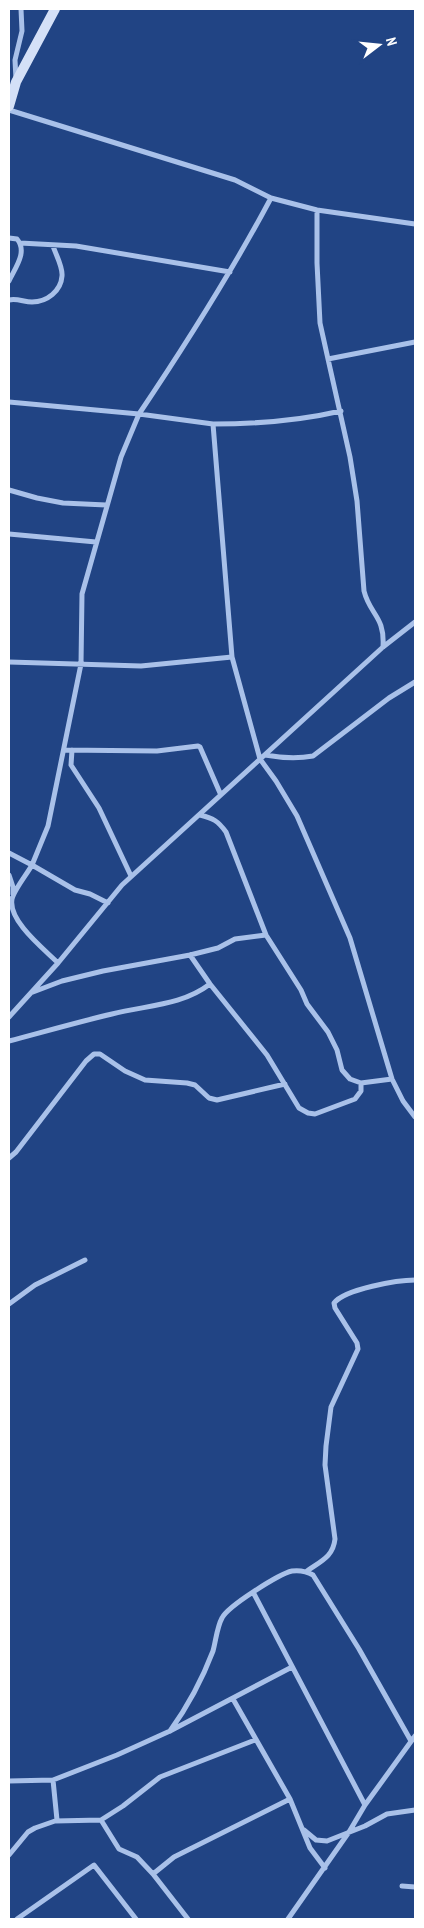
<svg xmlns="http://www.w3.org/2000/svg" width="424" height="1928" font-family="'PT Sans Narrow',sans-serif">
<style>
.lines{fill:none;stroke-linecap:round;stroke-linejoin:round}
.street{stroke:#a9c1e9;stroke-width:5}
.secondary{stroke:#d4e0f7;stroke-width:10}
</style>
<rect width="100%" height="100%" fill="#214484"/>
<g class="lines">
<path class="street" d="M16 79 15 60 22 31 21 9
M9 110 235 180 271 198
M317 210V263L320 323 328 359
M9 238 17 239C28 252 15 268 9 281
M20 243 76 246 230 272
M9 300C17 298 24 302 32 302 47 302 61 291 62 276 63 267 56 255 53 246
M9 402 139 414C186 344 231 273 271 198L317 210 415 224
M213 424C257 424 298 421 341 411
M9 490 37 498 63 503 106 505
M9 534 96 542
M383 647C385 616 370 615 364 591L357 501 350 457 328 359 415 342
M9 662 141 666 232 657
M64 750 157 751 198 746 200 747 220 793
M72 750 71 765 99 808 131 876
M265 755C282 758 296 759 313 756L389 698 415 682
M200 815C213 818 218 821 226 832L266 935 301 990 307 1004 328 1032 337 1050 342 1070 350 1079 361 1083 392 1079
M9 853 32 865C27 874 14 890 12 899 8 921 44 949 58 963
M9 875 13 887V894
M108 903 90 894 75 890 32 865 48 826 81 664 82 594 121 457 139 414 213 424 232 657 260 759 276 781 297 816 350 938 392 1079 403 1101 415 1117
M190 955 210 984 267 1055 299 1108 308 1113 315 1114 355 1099 361 1091V1083
M33 992 62 981 103 971 190 955 218 948 235 939 266 935
M9 1017 58 963 122 885 383 647 415 622
M9 1041C43 1032 78 1022 112 1014 147 1005 181 1006 210 984
M9 1158 16 1152 86 1061 94 1054H100L125 1071 145 1080 187 1083 195 1085 209 1098 217 1100 285 1084
M9 1304 35 1285 85 1260
M307 1571C321 1561 333 1557 335 1539L325 1465 326 1446 331 1407 358 1349 357 1343 335 1308 334 1303C345 1289 398 1280 415 1280
M253 1592 365 1805
M233 1699 290 1799 310 1848 325 1868
M170 1731C188 1706 202 1680 213 1651 216 1640 217 1627 222 1618 228 1606 279 1574 292 1571 300 1570 306 1571 313 1575L359 1649 411 1741
M53 1780 57 1820
M9 1781 53 1780 117 1755 170 1731 292 1667
M101 1820 119 1849 137 1857 153 1874
M304 1830 316 1840 327 1841 365 1826 387 1814 415 1810
M9 1855 28 1832 35 1828 55 1821 101 1820 123 1806 160 1777 255 1740
M402 1886 415 1887
M17 1919 94 1865 136 1919
M188 1919 153 1874 174 1857 290 1799
M288 1919 349 1832 365 1805 415 1736"/>
<path class="secondary" d="M9 106 16 82 55 9"/>
</g>
<rect width="424" height="1928" fill="none" stroke="#ffffff" stroke-width="20"/>
<g transform="translate(379 45) rotate(74)" stroke="#214484" stroke-width="4" paint-order="stroke">
<path d="M0-4L9 19L0 12L-9 19Z" fill="#ffffff"/>
<text y="-8" font-size="14" font-weight="bold" text-anchor="middle" fill="#ffffff">N</text>
</g>
</svg>
